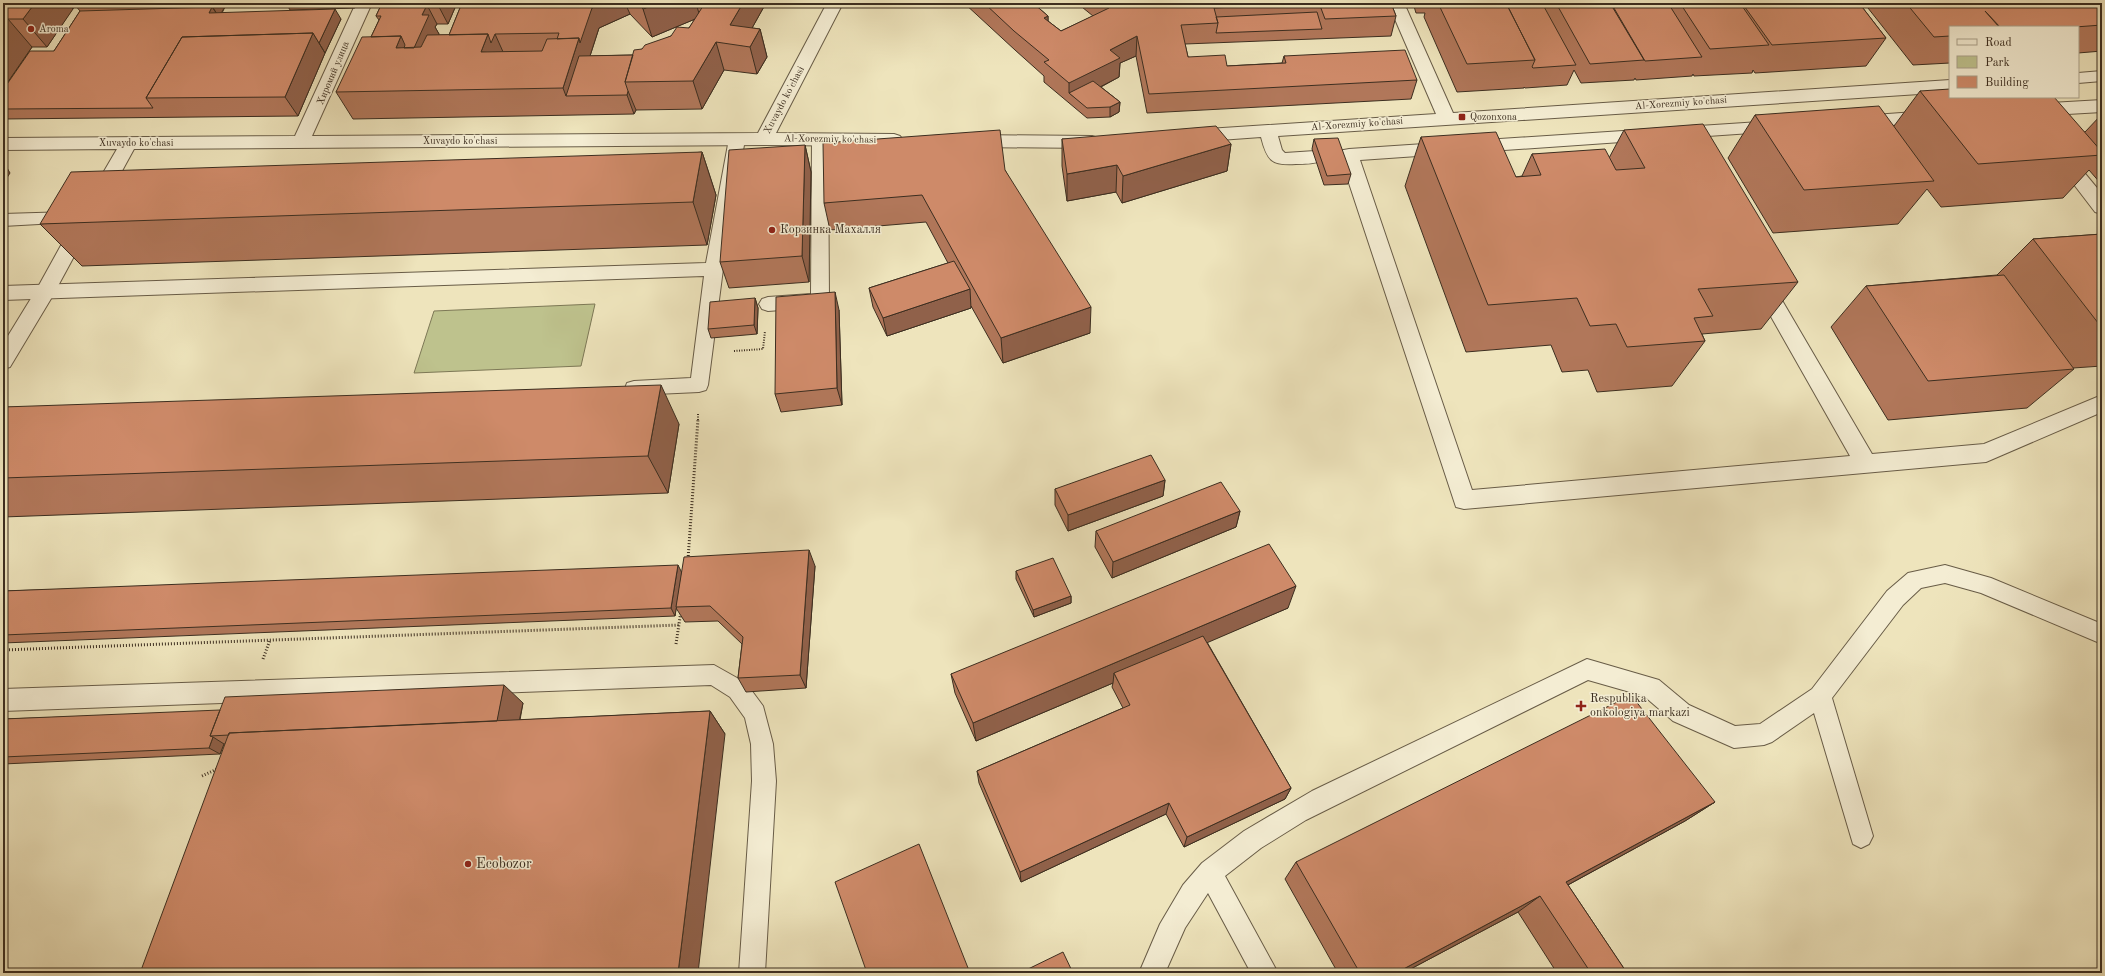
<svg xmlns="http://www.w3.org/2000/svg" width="2105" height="976" font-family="'Old Standard TT',serif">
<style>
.green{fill:#bec28d;stroke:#7d7856}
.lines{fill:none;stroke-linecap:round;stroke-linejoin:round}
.service-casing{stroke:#685c47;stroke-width:2}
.minor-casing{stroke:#685c47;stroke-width:2}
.path-far1{stroke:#3c2e20;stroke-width:2;stroke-dasharray:1 1.5;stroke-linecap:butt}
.path{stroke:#3c2e20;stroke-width:3;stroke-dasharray:1 2;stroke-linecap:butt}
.service{fill:#f4edd3;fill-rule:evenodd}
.minor{fill:#f4edd3;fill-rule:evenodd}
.wall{fill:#b1775a;stroke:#3c2e20;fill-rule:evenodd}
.shaded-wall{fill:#90614a;stroke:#3c2e20}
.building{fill:#ce8a69;stroke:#3c2e20}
.poi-dot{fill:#8f2418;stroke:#f4edd3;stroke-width:1.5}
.labels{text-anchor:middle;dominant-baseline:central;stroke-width:3;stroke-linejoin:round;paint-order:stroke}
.far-poi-label{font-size:10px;fill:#3c2e20;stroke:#f4edd3;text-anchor:start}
.far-street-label{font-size:10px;fill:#3c2e20;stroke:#f4edd3}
.poi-label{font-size:12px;fill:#3c2e20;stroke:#f4edd3;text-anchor:start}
.near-poi-label{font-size:14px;fill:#3c2e20;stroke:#f4edd3;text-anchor:start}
</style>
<rect width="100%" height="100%" fill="#eee4bc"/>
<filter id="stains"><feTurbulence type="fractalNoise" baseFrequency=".005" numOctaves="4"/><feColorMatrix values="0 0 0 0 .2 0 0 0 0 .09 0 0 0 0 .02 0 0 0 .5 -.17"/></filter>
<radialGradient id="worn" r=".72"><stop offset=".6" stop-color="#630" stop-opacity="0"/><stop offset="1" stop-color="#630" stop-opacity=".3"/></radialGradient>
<path class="green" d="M595 304 581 366 414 373 434 311Z"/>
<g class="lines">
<defs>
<path id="service" d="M737 134 743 135 745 139 723 269 708 385 706 390 699 392 634 395 627 393 625 388 627 383 634 381 691 378 704 276 3 300V286L706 263 729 139 731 135Z
M820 134 826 135 828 139 829 300 826 305 820 307 768 311 762 309 759 304 762 299 768 297 811 294 812 139 814 135Z
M69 212 75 214 77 218 75 222 3 226V214Z
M1945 565 1991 578 2102 624V644L1981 593 1945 583 1921 588 1903 605 1832 698 1873 836 1869 844 1861 848 1853 844 1814 713 1772 742 1764 745 1734 748 1673 721 1644 696 1588 680 1306 820 1261 848 1225 876 1278 973H1251L1208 893 1185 928 1165 973H1139L1160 924 1183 885 1202 863 1244 831 1312 791 1587 659 1659 680 1689 705 1735 726 1760 724 1812 689 1887 591 1908 573Z
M714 665 746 683 763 706 773 744 776 781 765 973H739L752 781 751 744 745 718 730 697 711 685 3 711V689Z"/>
<path id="minor" d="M356 3H372L312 136 758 133 827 3H843L776 133 894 134 900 136 903 140 900 144 894 146 764 145 134 149 105 202 98 203 91 202 89 197 117 149 3 150V138L295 136Z
M1388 3H1404L1453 113 1950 80V92L1278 136 1282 150 1285 153 1315 151 1321 153 1324 157 1321 161C1313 164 1304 164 1296 164 1271 166 1267 160 1261 137L1192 142 1186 140 1183 136 1186 132 1192 130 1436 114Z
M2102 71V81L2078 83V73Z
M2102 100V112L2033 116 2027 114 2024 110 2027 106 2033 104Z
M1929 111 1935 113 1938 117 1935 121 1860 128 1854 126 1851 122 1854 118 1860 116Z
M1775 121 1781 123 1784 127 1781 131 1360 160 1472 490 1850 456 1752 283 1755 278 1762 276 1769 278 1872 454 1984 444 2102 395V412L1986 462 1464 509 1456 507 1342 162 1333 160 1330 156 1333 152 1349 149Z
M972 135 1092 136 1098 138 1101 142 1098 146 1092 148 972 147 966 145 963 141 966 137Z
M2062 151 2068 153 2102 194V214L2095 212 2056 161 2053 157 2056 153Z
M82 218 89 220 91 225 52 297 10 367 3 369V344L38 287 75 220Z"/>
</defs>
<use href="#service" class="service-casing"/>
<use href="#minor" class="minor-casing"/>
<path class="path-far1" d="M734 351 763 349 765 331
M698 420V414"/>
<path class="path" d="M688 559 698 419
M676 644 681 611
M3 650 679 625
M263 659 270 640
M202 776 217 769"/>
<use href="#service" class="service"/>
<use href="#minor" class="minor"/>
</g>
<path class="wall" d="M3 3H227L222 13 341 19 325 53 298 116 3 119V90L54 51 80 11 75 5 47 47H32L3 89Z
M286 3H357L355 8 290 10Z
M382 3H457L448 24H437L435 27 439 34V35H449L462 3H766L752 28 760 29 767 57 757 74 724 70 702 109 636 110 634 114 353 119 336 92 371 37 379 20 376 16ZM630 14 652 37 695 19 689 28 671 36 642 49 633 55 590 56 599 28Z
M964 3H1033L1048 16V21L1061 31 1093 16 1077 3H1391L1396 16 1391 36 1185 44 1188 57 1227 66 1282 63 1284 56 1417 80 1411 99 1147 113 1136 56 1120 63 1119 77 1101 87 1120 102 1119 112 1110 117 1087 118 1044 82V76L1015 50Z
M1413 3H1859L1886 38 1866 66 1755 73 1753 70 1752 73 1694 76 1693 74 1692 76 1636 80 1635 78 1634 80 1581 83 1574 70 1567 85 1525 88 1524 87V88L1457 92 1424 17 1425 13H1416ZM1543 5H1546L1545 8Z
M1864 3H2102V51L2078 53V27H1950V63L1913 65Z
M1920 91 2085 132 2102 114V185L2089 170 2063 198 1941 207 1927 189 1898 224 1773 233 1728 158 1755 115 1894 126Z
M1624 130 1798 282 1761 329 1702 334 1705 341 1672 386 1597 392 1588 370 1562 372 1551 345 1466 352 1405 186 1421 137 1516 177 1522 176 1532 154 1609 158Z
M1062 139 1231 144 1227 171 1122 203 1116 192 1067 201 1062 166Z
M1314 139 1351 174 1348 184 1324 185 1312 149Z
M805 145 811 172 809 282 729 288 720 262Z
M702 152 716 195 707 245 82 266 40 224Z
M1005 170 1090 333 1003 363 971 306V308L887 336 873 307 869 288 948 263 926 222 830 230 824 203Z
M2102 234V366L2073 368 2074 369 2027 408 1888 420 1831 327 1866 286 1997 275 2033 239Z
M755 298 758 308 757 334 711 338 708 329Z
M839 310 842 405 781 412 775 394Z
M3 407 679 424 668 493 3 517Z
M1165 480 1163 496 1068 531 1055 505V489Z
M1240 511 1236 527 1112 578 1095 547 1096 531Z
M815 566 806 688 746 692 738 678 742 644 718 621 685 622 676 608 675 616 3 643V591L682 572Z
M1016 571 1071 596V603L1034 617 1016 579Z
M1288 608 1207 642 1291 788 1285 799 1184 847 1166 814 1021 882 979 783 977 771 1123 708 1112 687 1113 683 976 741 955 693 951 674Z
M523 703 520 720 710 711 725 734 225 744H224L220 754 3 764V719Z
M1715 802 1685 821 1568 885 1627 973H1557L1518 912 1403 973H1338L1285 879 1296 862Z"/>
<path class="shaded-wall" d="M35 3H68L73 9 47 47 23 19Z
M68 3H74L75 5 73 9Z
M210 3H227L219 17Z
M352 3H357L355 8Z
M439 3H457L448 24 438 5Z
M603 3H625L630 14 599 28 588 62 566 96 563 88 579 38 592 8Z
M658 3H696L700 17 652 37 643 9Z
M743 3H766L742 46 730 25Z
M427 5 437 24 435 27 439 34 424 69 414 49 422 15Z
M212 7 219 17 209 13Z
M335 9 341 19 325 53 319 43Z
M1048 16V36L1044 18Z
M8 19 32 47 3 89V26Z
M760 29 767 57 757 74 750 47Z
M313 33 325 53 298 116 285 97Z
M488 34H495L504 54 481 52Z
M401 36 408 49 396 48Z
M1137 36 1136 56 1120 63 1119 77 1077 99 1069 93V83L1110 50Z
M716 42 724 70 702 109 693 81Z
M628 91 636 110 634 114 627 95Z
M1120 102 1119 112 1110 117V107Z
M1231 144 1227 171 1122 203 1123 176Z
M805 145 811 172 809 282 802 256Z
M702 152 716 195 707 245 693 202Z
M3 161 10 173 3 184Z
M1117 165 1116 192 1067 201V174Z
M970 289 971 308 887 336 883 318Z
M835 292 839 310 842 405 837 388Z
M755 298 758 308 757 334 754 325Z
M1091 307 1090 333 1003 363 1001 338Z
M661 385 679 424 668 493 648 456Z
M1165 480 1163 496 1068 531V515Z
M1240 511 1236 527 1112 578 1113 562Z
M809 550 815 566 806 688 800 675Z
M678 565 682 573 675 616 671 608Z
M1296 586 1288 608 1118 681 1114 673 1113 683 976 741 973 723Z
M1071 596V603L1034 617 1033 610Z
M504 685 523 703 515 741 496 723Z
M710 711 725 734 698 973H678Z
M213 737 224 744 220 754 209 748Z
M1291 788 1285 799 1184 847 1187 837Z
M1715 802 1685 821 1542 899 1566 882Z
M1169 803 1166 814 1021 882 1020 872Z
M1540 896 1518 912 1403 973H1396Z"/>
<path class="building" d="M3 3H35L23 19H8L3 26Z
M382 3H439L438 5H427L422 15H429L414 48H404L405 45 401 36 371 37 381 16H376Z
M462 3H603L592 8 580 43 579 38 557 39 559 33 495 34 491 43 488 34 449 35Z
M637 3H658L643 9Z
M705 3H743L730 25 760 29 750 47 716 42 693 81 625 82 634 50 642 49 645 45 671 36 677 27 689 28Z
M984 3H1033L1048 16 1044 18 1061 31 1109 8 1102 3H1319L1214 8 1218 23 1181 25 1188 57 1225 55 1227 66 1286 63 1284 56 1405 50 1417 80 1149 94 1137 36 1110 50 1120 58 1069 83 1044 62 1049 60 1014 31Z
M1319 3H1391L1396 16 1325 19Z
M1438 3H1506L1535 60 1467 64Z
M1506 3H1542L1576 65 1533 68 1532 67 1535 60Z
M1556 3H1610L1644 60 1590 64Z
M1611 3H1668L1702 57 1645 61Z
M1680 3H1740L1769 45 1710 49Z
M1742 3H1859L1886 38 1772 45Z
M1906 3H2102V25L2075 27H2000L1985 11 1999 27H1950V36L1934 37Z
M212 7 209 13 335 9 319 43 313 33 182 37 146 98 153 108 3 109V90L30 51H54L80 11Z
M1317 12 1322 29 1216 33 1218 23 1216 17Z
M313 33 285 97 146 98 182 37Z
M488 34 481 52 542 51 547 39 579 38 563 88 336 92 362 37 401 36 396 48 421 47 427 35Z
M633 55 625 82 628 91 627 95 566 96 579 56Z
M1093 81 1120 102 1110 107 1087 108 1069 93Z
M1950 89V97H2054L2102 152V155L1978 164 1920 91Z
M1879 106 1934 181 1804 190 1755 115Z
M1703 124 1798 282 1698 289 1713 316 1694 318 1705 341 1627 347 1616 324 1590 326 1577 298 1488 305 1421 137 1496 132 1516 177 1541 175 1532 154 1605 149 1616 170 1645 168 1624 130Z
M1216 126 1231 144 1123 176 1117 165 1067 174 1062 139Z
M1000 130 1005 170 1091 307 1001 338 922 195 824 203 823 143Z
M1338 138 1351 174 1327 176 1314 139Z
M805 145 802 256 720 262 729 150Z
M702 152 693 202 40 224 71 172Z
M2102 234V328L2033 239Z
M954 261 970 289 883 318 869 288Z
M2004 275 2074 369 1928 381 1866 286Z
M835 292 837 388 775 394 776 297Z
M755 298 754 325 708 329 710 302Z
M661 385 648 456 3 478V407Z
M1151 455 1165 480 1068 515 1055 489Z
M1221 482 1240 511 1113 562 1096 531Z
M1269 544 1296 586 973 723 951 674Z
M809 550 800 675 738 678 743 637 710 606 676 607 684 557Z
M1053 558 1071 596 1033 610 1016 571Z
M678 565 671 608 3 635V591Z
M1203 636 1291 788 1187 837 1169 803 1020 872 977 771 1130 705 1114 673Z
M504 685 497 721 229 733V735L210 736 225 697Z
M1631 695 1715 802 1566 882 1627 973H1591L1540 896 1396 973H1360L1296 862Z
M220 710 210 736 213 737 209 748 3 757V719Z
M710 711 678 973H140L229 733Z
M919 844 970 973H867L835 882Z
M1063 952 1073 973H1025L1024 971Z"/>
<g class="poi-dot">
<circle cx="31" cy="29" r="4"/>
<rect x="1458" y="113" width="8" height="8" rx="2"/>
<circle cx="772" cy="230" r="4"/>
<path d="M1579 700h4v4h4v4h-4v4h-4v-4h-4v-4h4z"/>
<circle cx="468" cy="864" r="4"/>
</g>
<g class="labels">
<g class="far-poi-label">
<text x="39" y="29">Aroma</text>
<text x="1470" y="117">Qozonxona</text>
</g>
<g class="far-street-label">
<text transform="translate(333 73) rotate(-67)">Хиромий улица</text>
<text transform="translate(784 100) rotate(-62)">Xuvaydo ko'chasi</text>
<text transform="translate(1681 103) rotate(-4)">Al-Xorezmiy ko'chasi</text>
<text transform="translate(1357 124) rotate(-4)">Al-Xorezmiy ko'chasi</text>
<text transform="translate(830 139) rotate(1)">Al-Xorezmiy ko'chasi</text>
<text x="460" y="141">Xuvaydo ko'chasi</text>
<text x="136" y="143">Xuvaydo ko'chasi</text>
</g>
<g class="poi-label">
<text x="780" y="230">Корзинка Махалля</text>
<text x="1590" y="699">Respublika<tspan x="1590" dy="14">onkologiya markazi</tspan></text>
</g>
<g class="near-poi-label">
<text x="476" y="864">Ecobozor</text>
</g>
</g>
<rect width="2105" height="976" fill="none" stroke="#eee4bc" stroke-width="16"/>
<rect x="4" y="4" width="2097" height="968" fill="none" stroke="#3c2e20" stroke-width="2"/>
<rect x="8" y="8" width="2089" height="960" fill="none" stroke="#3c2e20"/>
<rect x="1949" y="26" width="130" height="72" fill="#f4edd3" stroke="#aaa18b"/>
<rect x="1957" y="39" width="20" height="6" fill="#f4edd3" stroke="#aaa18b"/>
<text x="1985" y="46" font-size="12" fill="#3c2e20">Road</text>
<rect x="1957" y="56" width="20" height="12" fill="#bec28d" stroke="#aaa18b"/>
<text x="1985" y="66" font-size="12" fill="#3c2e20">Park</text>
<rect x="1957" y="76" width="20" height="12" fill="#ce8a69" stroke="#aaa18b"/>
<text x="1985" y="86" font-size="12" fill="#3c2e20">Building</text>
<rect width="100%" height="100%" filter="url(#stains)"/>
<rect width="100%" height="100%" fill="url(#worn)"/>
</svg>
